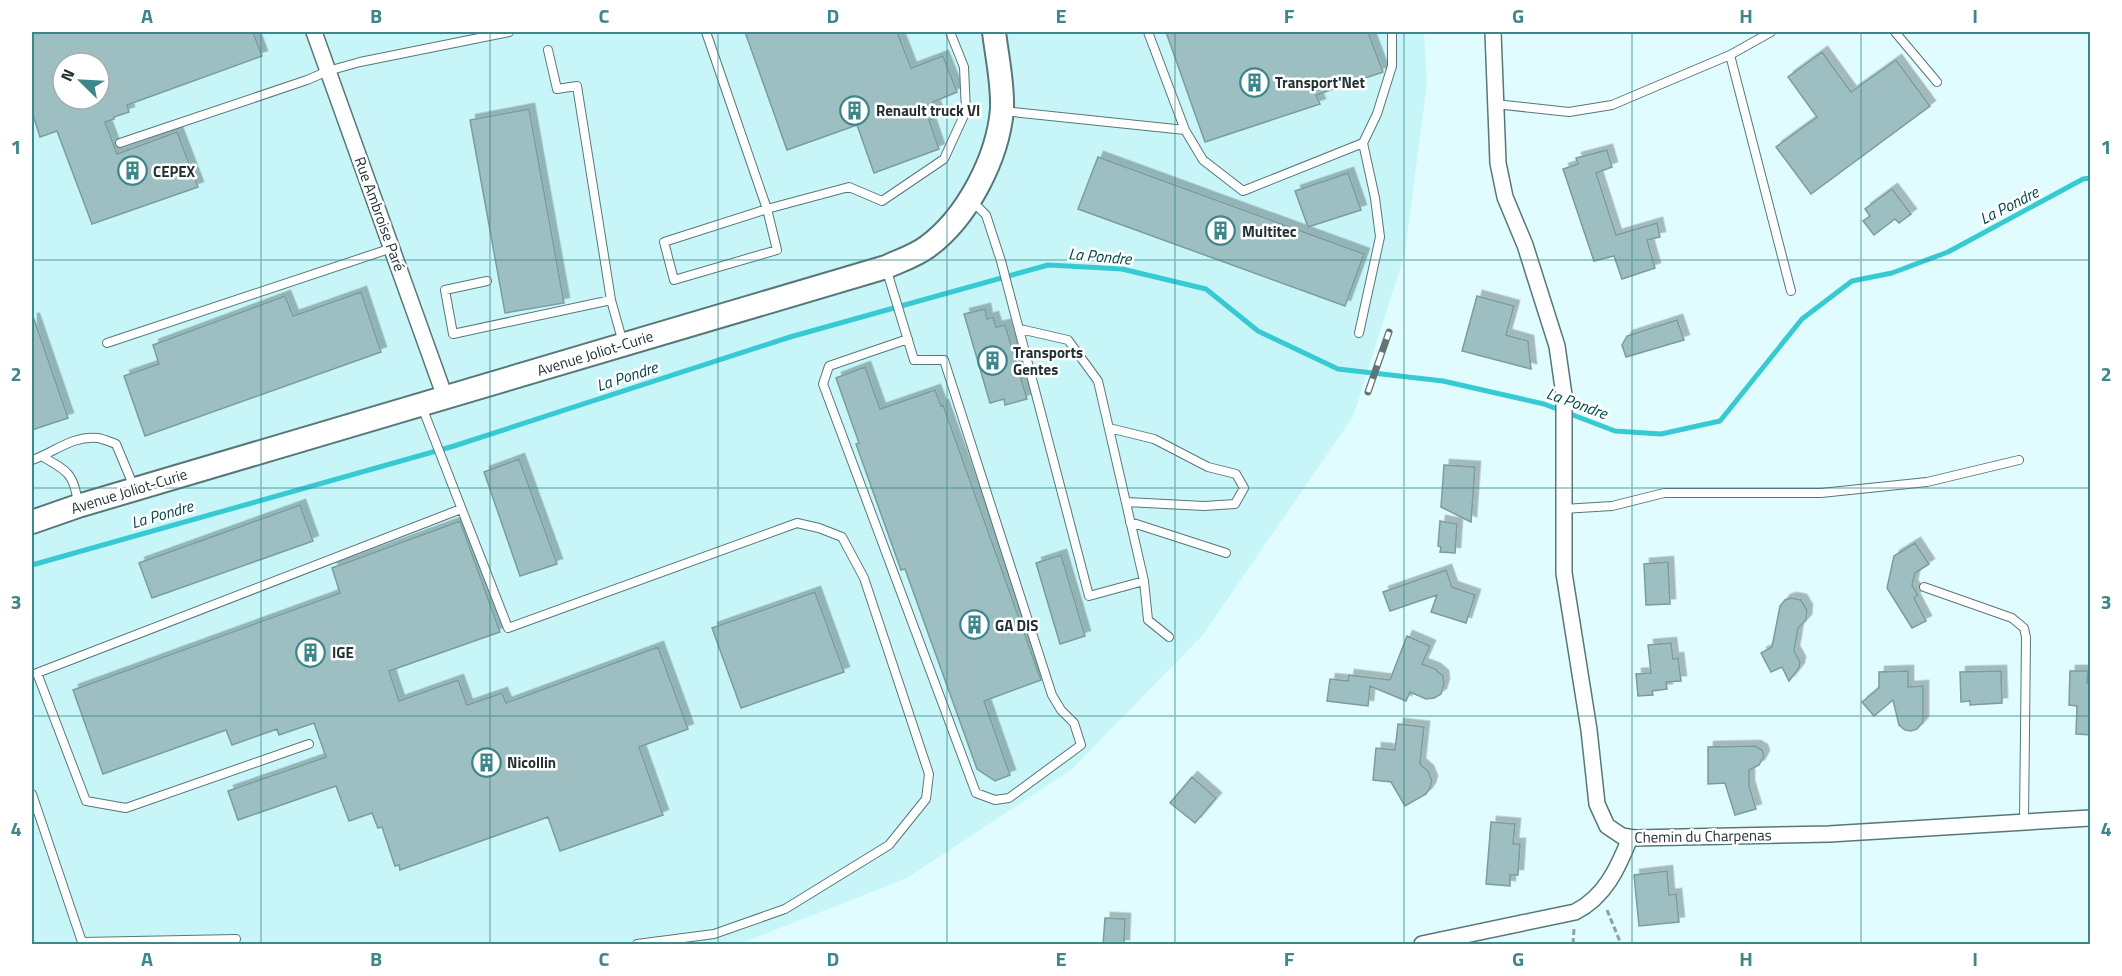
<svg xmlns="http://www.w3.org/2000/svg" width="2122" height="976" font-family="'Titillium Web',sans-serif">
<style>
.built{fill:#c8f6f8;fill-rule:evenodd}
.lines{fill:none;stroke-linecap:round;stroke-linejoin:round}
.stream{stroke:#37cad2;stroke-width:5}
.building{fill:#9dbfc1;stroke:#7b9c9e;stroke-width:1.5;fill-rule:evenodd;filter:url(#shadow)}
.lane-casing{stroke:#577779;stroke-width:10}
.street-casing{stroke:#577779;stroke-width:18}
.secondary-casing{stroke:#577779;stroke-width:26}
.path{stroke:#8ca2a4;stroke-width:3;stroke-dasharray:6 3;stroke-linecap:butt}
.lane{stroke:#fff;stroke-width:8}
.street{stroke:#fff;stroke-width:15}
.secondary{stroke:#fff;stroke-width:22}
.rail-casing{stroke:#627476;stroke-width:7}
.rail{stroke:#fff;stroke-width:4.5;stroke-dasharray:14;stroke-linecap:butt}
.grid{fill:none;stroke:#3d868a;stroke-width:1.5;stroke-opacity:0.55}
.labels{text-anchor:middle;dominant-baseline:central;stroke-width:5;stroke-linejoin:round;paint-order:stroke}
.poi-label{font-size:15px;font-weight:bold;fill:#233132;stroke:#fff;text-anchor:start}
.street-label{font-size:15px;fill:#233132;stroke:#fff}
.water-label{font-size:16px;font-style:italic;fill:#04464a;stroke:#fff}
.neatline{fill:none;stroke:#3d868a;stroke-width:2}
.grid-label{font-size:20px;text-anchor:middle;font-weight:bold;fill:#3d868a}
</style>
<defs>
<filter id="shadow"><feDropShadow dx="5.5" dy="-5.5" stdDeviation="0" flood-color="#0004"/></filter>
</defs>
<rect width="100%" height="100%" fill="#e0fcfe"/>
<path class="built" d="M32 32H1424L1427 83 1405 253 1353 417 1202 636 1071 770 907 878 739 944H32ZM63 63H99V99H63Z"/>
<g class="lines">
<path class="stream" d="M32 565 454 446 790 337 1048 265 1122 269 1206 289 1258 331 1338 369 1443 381 1544 404 1615 431 1661 434 1720 421 1802 319 1852 281 1892 273 1948 252 2083 179 2090 178"/>
</g>
<path class="building" d="M32 32H253L262 56 127 105 129 112 114 117V119L105 122 117 154 177 132 198 187 92 224 57 131 40 137 32 112ZM63 63H99V99H63Z
M745 32H897L911 68 943 56 957 92 933 102 939 117 929 120 939 149 874 173 857 125 787 150Z
M1166 32H1368L1383 72 1316 95 1320 104 1205 142Z
M1822 52 1851 92 1896 60 1930 106 1811 194 1776 147 1817 117 1788 77Z
M529 109 564 303 505 313 470 120Z
M1607 150 1612 167 1596 173 1616 235 1657 223 1660 237 1647 240 1655 268 1622 279 1614 256 1594 261 1563 169 1578 164 1576 158Z
M1098 157 1364 254 1345 306 1078 209Z
M1348 173 1361 210 1308 227 1295 191Z
M1892 189 1911 214 1899 223 1895 219 1874 235 1863 221 1870 216 1865 209Z
M361 292 381 352 145 436 124 376 159 364 153 345 285 296 293 316Z
M1477 296 1514 306 1506 335 1528 341 1531 369 1462 351Z
M985 309 987 319 993 317 996 327 1005 325 1027 399 1005 405 1004 399 990 403 964 314Z
M32 319H34L68 418 32 430Z
M1677 320 1684 340 1626 357 1622 345 1627 336Z
M865 367 880 409 935 390 941 406 943 405 1041 680 984 701 1010 775 995 781 977 769 905 569 901 570 856 444 859 443 836 378Z
M519 459 557 564 520 576 484 472Z
M1444 465 1475 467 1471 522 1441 507Z
M300 505 313 541 152 598 139 563Z
M460 521 500 632 389 671 399 701 458 680 467 705 502 693 506 703 658 647 688 729 639 747 663 815 560 851 548 817 400 870 399 865 395 866 382 827 378 828 372 813 349 821 336 786 238 820 228 791 326 757 314 723 279 735 277 729 232 745 226 730 103 774 73 690 340 593 332 568Z
M1440 521 1457 524 1455 553 1440 552 1441 547 1438 546Z
M1915 543 1929 564 1915 573 1912 585 1918 595 1914 598 1926 621 1912 628 1887 588 1894 556Z
M1061 555 1085 636 1060 644 1036 563Z
M1668 562 1670 604 1646 605 1644 564Z
M1446 570 1452 587 1475 595 1466 623 1431 612 1437 595 1390 611 1383 592Z
M815 592 844 672 741 708 712 628Z
M1791 598 1801 600 1807 610 1806 620 1798 628 1794 651 1800 662 1799 668 1789 681 1782 667 1771 672 1761 653 1772 647 1780 606 1785 600Z
M1407 636 1430 646 1422 664 1435 669 1443 676 1444 684 1441 694 1434 698 1426 699 1410 692 1406 701 1370 686 1368 706 1327 701 1330 679 1348 681 1349 675 1390 680Z
M1671 643 1673 659 1678 658 1681 681 1666 682 1667 689 1652 691 1653 695 1638 696 1636 674 1651 673 1648 645Z
M1908 671V687L1923 686V722L1917 729 1911 731 1905 730 1899 725 1893 700 1874 716 1862 702 1879 688V672Z
M2001 671 2002 703 1970 705V701L1961 702 1960 672Z
M2070 671H2088L2087 683H2091V735L2076 734 2077 706 2069 705Z
M1398 724 1424 727 1420 764 1428 771 1432 781 1430 788 1426 794 1405 806 1391 782 1373 780 1376 748 1395 750Z
M1755 746 1762 750 1764 756 1759 765 1749 770V786L1756 809 1735 815 1725 783 1708 784V747Z
M1192 777 1216 798 1195 823 1170 803Z
M1491 822 1515 824 1513 844H1520L1518 875H1510V886L1486 884Z
M1667 871 1669 895 1676 894 1679 922 1639 926 1634 875Z
M1105 918 1125 919 1124 945H1103Z"/>
<g class="lines">
<defs>
<path id="lane" d="M706 32 767 209 849 187 882 201 944 159 966 111 964 67 950 32
M1895 32 1937 82
M548 50 557 89 577 86 611 300 623 343
M1730 55 1771 32
M1495 104 1569 112 1612 105 1730 55 1791 291
M1003 111 1185 130 1148 32
M1185 130 1203 160 1243 191 1363 143 1377 114 1392 66V32
M120 143 307 80 328 71 360 62 509 32
M971 200 986 215 1001 261 1089 596 1144 581 1098 381 1068 340 1020 329
M767 209 777 250 674 280 664 242Z
M886 268 914 360H944L1052 695 1061 710 1074 723 1081 745 1009 798 995 800 976 793 823 384 829 366 908 339
M487 281 445 290 453 334 611 300
M1359 333 1380 237 1375 198 1363 143
M107 343 392 248
M422 407 508 628 797 523 819 528 842 537 864 578 929 774 926 799 889 845 785 909 714 934 637 944
M1109 428 1154 439 1208 467 1236 474 1244 488 1235 504 1204 506 1126 502
M43 457C68 471 75 475 78 505
M32 460C53 453 73 435 98 438 104 439 110 442 116 444L134 487
M1563 509 1612 506 1664 493H1821L1927 482 2019 460
M1130 522 1226 553
M1144 581 1148 620 1169 637
M1924 587 2012 618 2024 628 2026 637 2024 822
M309 744 126 808 86 801 37 673 461 509
M32 794 82 942 236 939"/>
<path id="street" d="M314 32 445 397
M1493 32 1498 163 1505 197 1525 245 1557 346 1564 395V573L1589 730 1597 804 1607 826 1622 836 1634 838 1829 834 2090 818
M1422 944 1575 912C1605 897 1618 868 1630 838"/>
<path id="secondary" d="M32 522 78 506 886 267C899 261 915 256 927 247 967 218 998 158 1002 109 1003 83 997 57 994 32"/>
</defs>
<use href="#lane" class="lane-casing"/>
<use href="#street" class="street-casing"/>
<use href="#secondary" class="secondary-casing"/>
<path class="path" d="M1607 910 1621 944
M1573 944 1574 929"/>
<use href="#lane" class="lane"/>
<use href="#street" class="street"/>
<use href="#secondary" class="secondary"/>
<defs>
<path id="rail" d="M1368 392 1389 332"/>
</defs>
<use href="#rail" class="rail-casing"/>
<use href="#rail" class="rail"/>
</g>
<path class="grid" d="M261 32V944M490 32V944M718 32V944M947 32V944M1175 32V944M1404 32V944M1632 32V944M1861 32V944M32 260H2090M32 488H2090M32 716H2090"/>
<defs>
<symbol id="building-ring" viewBox="-11 -11 22 22"><circle r="9.5" fill="#fff" stroke="#3d868a" stroke-width="1.5"/><path d="M-4-6H4V6H1V3H-1V6H-4ZM-2.5-4.3h1.7v1.8h-1.7ZM.8-4.3h1.7v1.8H.8ZM-2.5-1h1.7V.8h-1.7ZM.8-1h1.7V.8H.8Z" fill="#3d868a"/></symbol>
</defs>
<g fill-rule="evenodd">
<use href="#building-ring" x="1238" y="66" width="33" height="33"/>
<use href="#building-ring" x="838" y="94" width="33" height="33"/>
<use href="#building-ring" x="116" y="154" width="33" height="33"/>
<use href="#building-ring" x="1204" y="214" width="33" height="33"/>
<use href="#building-ring" x="976" y="344" width="33" height="33"/>
<use href="#building-ring" x="958" y="608" width="33" height="33"/>
<use href="#building-ring" x="294" y="636" width="33" height="33"/>
<use href="#building-ring" x="470" y="746" width="33" height="33"/>
</g>
<g class="labels">
<g class="poi-label">
<text x="1275" y="82">Transport'Net</text>
<text x="876" y="110">Renault truck VI</text>
<text x="153" y="171">CEPEX</text>
<text x="1242" y="231">Multitec</text>
<text x="1013" y="352">Transports<tspan x="1013" dy="17">Gentes</tspan></text>
<text x="995" y="625">GA DIS</text>
<text x="332" y="652">IGE</text>
<text x="507" y="762">Nicollin</text>
</g>
<g class="street-label">
<text transform="translate(380 214) rotate(70)">Rue Ambroise Paré</text>
<text transform="translate(595 353) rotate(-17)">Avenue Joliot-Curie</text>
<text transform="translate(129 491) rotate(-17)">Avenue Joliot-Curie</text>
<text transform="translate(1703 836) rotate(-1)">Chemin du Charpenas</text>
</g>
<g class="water-label">
<text transform="translate(2009 205) rotate(-27)">La Pondre</text>
<text transform="translate(1100 256) rotate(5)">La Pondre</text>
<text transform="translate(627 376) rotate(-18)">La Pondre</text>
<text transform="translate(1577 403) rotate(20)">La Pondre</text>
<text transform="translate(162 514) rotate(-16)">La Pondre</text>
</g>
</g>
<rect width="2122" height="976" fill="none" stroke="#ffffff" stroke-width="66"/>
<g transform="translate(81 81) rotate(294)"><circle r="28" fill="#ffffff" stroke="#a7adad" stroke-width="1.5"/>
<path d="M0-4.5L10 22L0 15L-10 22Z" fill="#3d868a"/>
<text y="-9" font-size="16" font-weight="bold" text-anchor="middle" fill="#233132">N</text>
</g>
<rect x="33" y="33" width="2056" height="910" class="neatline"/>
<g class="grid-label">
<text x="147" y="23">A</text>
<text x="376" y="23">B</text>
<text x="604" y="23">C</text>
<text x="833" y="23">D</text>
<text x="1061" y="23">E</text>
<text x="1289" y="23">F</text>
<text x="1518" y="23">G</text>
<text x="1746" y="23">H</text>
<text x="1975" y="23">I</text>
<text x="16" y="154">1</text>
<text x="2106" y="154">1</text>
<text x="16" y="381">2</text>
<text x="2106" y="381">2</text>
<text x="16" y="609">3</text>
<text x="2106" y="609">3</text>
<text x="16" y="836">4</text>
<text x="2106" y="836">4</text>
<text x="147" y="966">A</text>
<text x="376" y="966">B</text>
<text x="604" y="966">C</text>
<text x="833" y="966">D</text>
<text x="1061" y="966">E</text>
<text x="1289" y="966">F</text>
<text x="1518" y="966">G</text>
<text x="1746" y="966">H</text>
<text x="1975" y="966">I</text>
</g>
</svg>
